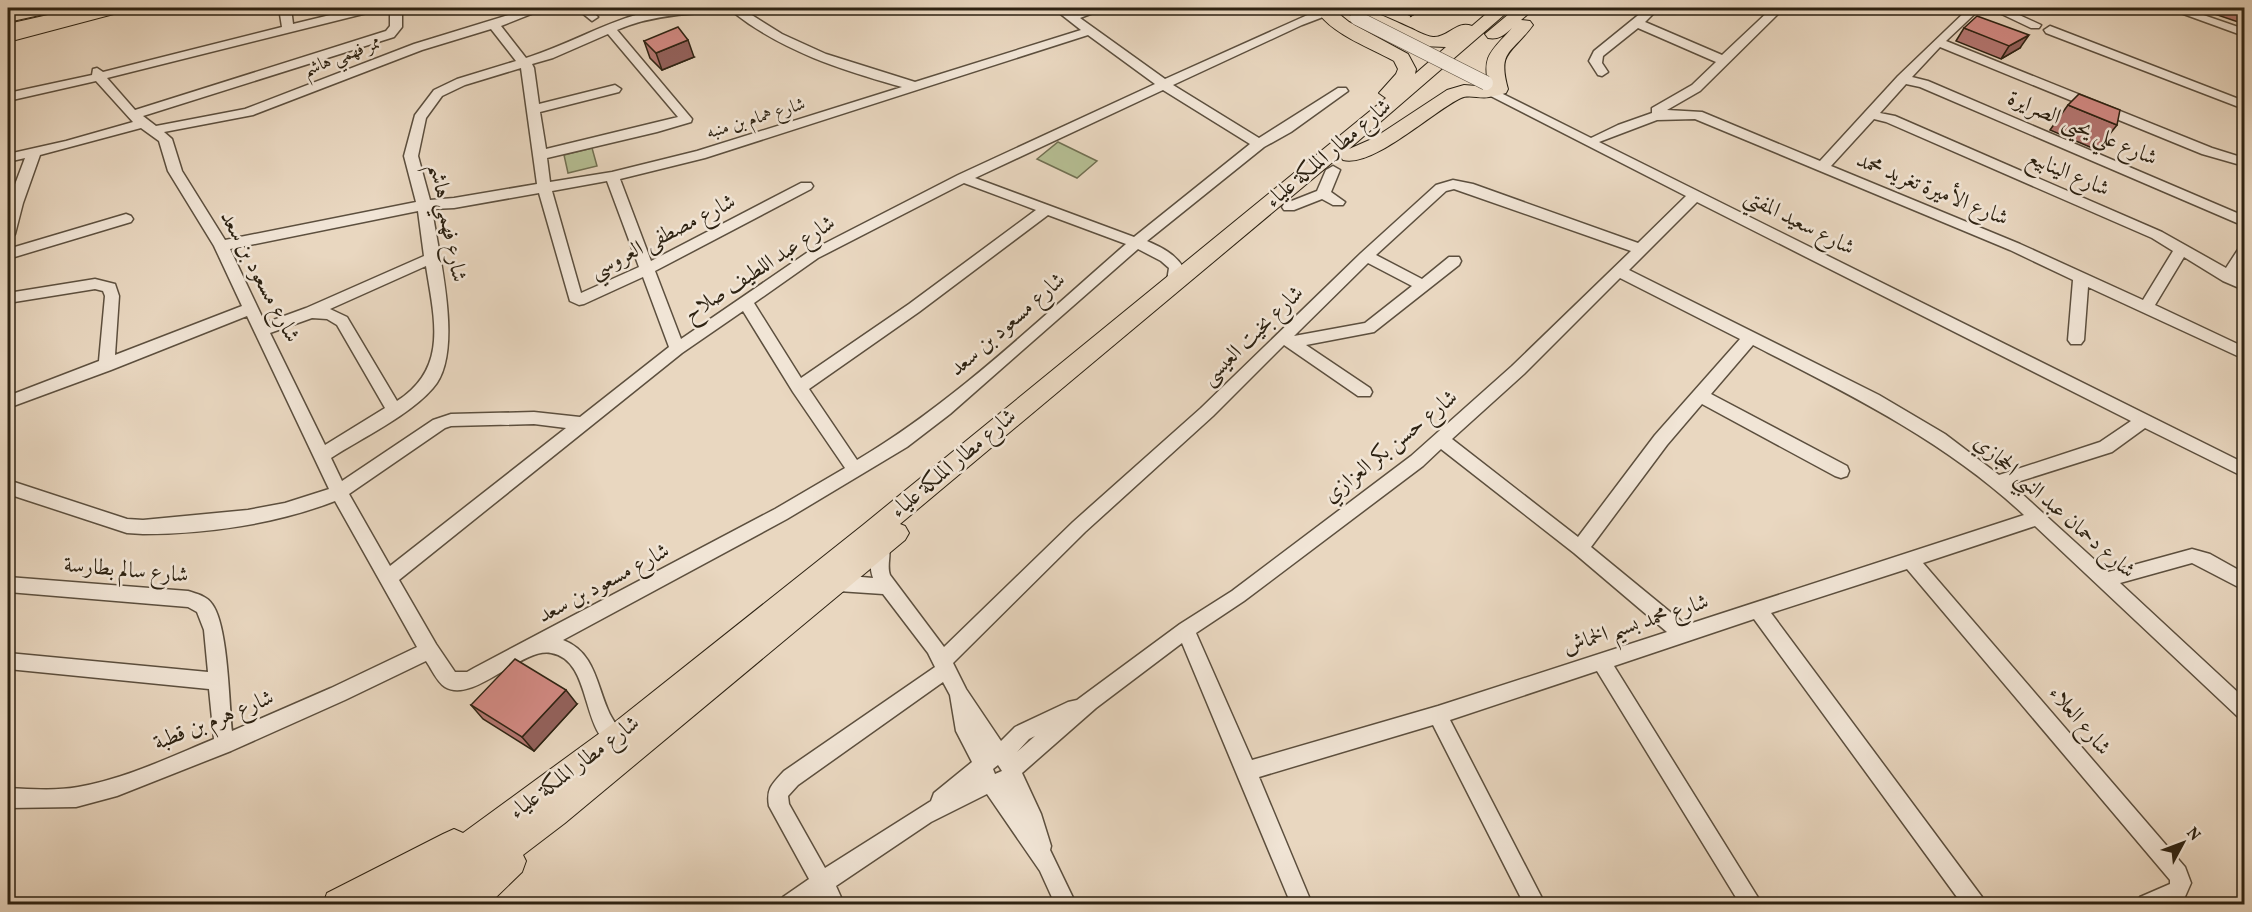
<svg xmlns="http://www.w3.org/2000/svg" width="2252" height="912" font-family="Vollkorn,Amiri,serif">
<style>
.green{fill:#b5be93;stroke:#717052;stroke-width:1.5}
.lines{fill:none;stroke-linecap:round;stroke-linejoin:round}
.minor-casing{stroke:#5c4f3e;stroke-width:3}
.major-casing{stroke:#2d2212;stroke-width:2}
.highway-casing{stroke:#2d2212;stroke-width:2}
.minor{fill:#f1e5d6;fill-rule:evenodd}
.major{fill:#e9d7c0;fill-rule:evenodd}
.highway{fill:#e9d7c0;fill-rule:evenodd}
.minor-bridge-casing{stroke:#5c4f3e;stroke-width:15;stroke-linecap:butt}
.minor-bridge{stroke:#f1e5d6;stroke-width:14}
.wall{fill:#b57772;stroke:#2d2212;stroke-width:1.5}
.shaded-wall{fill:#94615c;stroke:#2d2212;stroke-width:1.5}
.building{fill:#d38a84;stroke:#2d2212;stroke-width:1.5}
.labels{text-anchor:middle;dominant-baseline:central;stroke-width:5;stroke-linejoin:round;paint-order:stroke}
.far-street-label{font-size:18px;fill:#2d2212;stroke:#f1e5d6}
.street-label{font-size:22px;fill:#2d2212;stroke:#f1e5d6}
</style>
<rect width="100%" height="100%" fill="#e9d7c0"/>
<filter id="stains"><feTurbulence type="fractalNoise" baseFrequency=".00333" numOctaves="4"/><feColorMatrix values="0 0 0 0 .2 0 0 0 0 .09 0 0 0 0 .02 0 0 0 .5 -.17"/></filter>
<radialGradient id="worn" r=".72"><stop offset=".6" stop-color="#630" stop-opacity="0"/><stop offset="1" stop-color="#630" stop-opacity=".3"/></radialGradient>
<path class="green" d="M1058 142 1097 161 1077 178 1037 159Z
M592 148 597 166 568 173 564 155Z"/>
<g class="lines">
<defs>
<path id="minor" d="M279 8H291L293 24 359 8H377L375 11 107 78 135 110 386 31 390 26V8H402V27L394 37 143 116 156 126 245 109 414 44 531 8H546L501 26 526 58C565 46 600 25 639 14 687 1 742 8 792 8L786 12H747L782 34 826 54 915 82 1081 30 1053 8H1066L1072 12 1085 8H1100L1098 11 1080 18 1165 79 1312 13 1309 10 1311 8 1330 10 1336 8H1348L1341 15 1323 17 1302 25 1173 85 1259 138 1338 88H1346L1348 91 1291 132 1264 147 1147 241C1161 247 1175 254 1183 267L1179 285H1169L1167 281 1169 268 1161 261 1138 249 950 414 907 447 787 519 563 640C594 652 596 682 608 710 612 720 620 729 625 739L622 745 615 748C580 734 593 660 551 653 522 647 474 704 445 687 437 682 431 668 426 661L345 700 231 751 117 796 76 807 8 808V788C31 789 55 791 78 787 125 779 170 757 214 739L209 689 8 669V653L208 672 204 630 197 612 188 607 8 592V577L188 591C197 594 207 596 212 604 228 625 229 702 232 731L331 688 417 647 335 501C276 524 207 534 143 534L127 533 8 494V480L127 519 143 520 248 510 285 503 329 489 247 316 111 370 8 408V396L99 361 105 296 103 291 95 289 8 303V293L95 279 115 284 119 296 115 355 242 306 214 246 168 171 159 141 141 128 40 155 23 203 15 234 13 237 8 239V203L25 158 8 162V154L66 141 133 122 96 81 8 101V93L92 75 93 69 97 68 103 72 282 27ZM733 12C782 51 842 70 902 87L697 151 612 172 550 182 547 158 657 132 691 122 692 119 617 30C653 14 694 13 733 12ZM491 29 516 61 457 79 434 90 415 115 404 156 416 202 225 240 182 171 172 139 164 132 253 115 422 50ZM608 34 678 117 546 149 540 112 619 92 621 89 615 85 539 104 534 68 532 64 553 58ZM1088 35 1155 84 958 175 808 252 681 339 655 271 811 189 813 186 811 183H801L651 261 620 179 705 158ZM521 68 537 184 454 198 430 200 418 156 426 118 442 96 465 85ZM1163 90 1250 144 1134 237 975 178ZM607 181 639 267 581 293 552 191ZM964 183 1036 210 909 304 801 378 754 303 818 258ZM539 193 570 301 579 305 584 304 643 277 669 347 580 417 534 412 451 414 433 420 342 481 331 458C362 438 410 415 433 388 465 353 438 253 432 209L454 208ZM418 211 424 256 306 308 265 323 230 249ZM1048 215 1126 244C1039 319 956 401 857 460L809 389 919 312ZM426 266C434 318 449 368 397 401L347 317 330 309ZM743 311 793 392 845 468 775 509 474 668 467 672H455L436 644 399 580 682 353ZM312 318 327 319 337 325 385 408 325 445 270 333ZM534 424 566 428 390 566 349 494 445 428 451 426Z
M576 8H588L598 17 592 21Z
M811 8H856C848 14 819 14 811 8Z
M1647 8H1659L1645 22 1722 55 1772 8H1784L1700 91 1667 110 1702 112 1820 161 1898 76 1969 8H1981L1946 41 2212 148 2244 158V166L2202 154 1940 47 1912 77 1928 81 2244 216V226L1920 87 1906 84 1880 113 1895 116 2162 232 2226 268 2239 248 2244 246V262L2237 274 2244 279V290L2223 281 2184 257 2155 305 2244 347V359L2088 287 2084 340 2081 344H2071L2068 340 2073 280 2010 250 1695 119 1657 120 1599 142 2244 463V477L2145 428 2112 452 2011 484 2108 572 2192 549 2210 554 2244 573V590L2192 563 2120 583 2244 698V719L2237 716 2035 526 1923 563 2185 867 2191 883 2184 899 2172 904H2137L2140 897 2170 884V880L1907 569 1771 613 1982 897 1985 904H1962L1754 619 1614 666 1762 904H1740L1597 671 1450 720 1545 904H1524L1433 725 1259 777 1312 904H1291L1182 643 1096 708 1022 773 1041 814 1051 846 1050 850 1076 904H1055L1040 871 987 794 931 822 836 886 844 904H823L819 897 808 904H780L783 897 809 879 769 806C766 789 772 784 784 771L935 667 928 653 883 594 838 591 832 588 829 583 832 578 838 575 873 578C869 567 870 552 875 541L881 539 887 541C893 552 886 564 890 575L944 647 1073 522 1201 408 1361 253 1436 185 1453 180 1473 184 1638 243 1686 196 1473 87 1479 83 1483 84 1591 138 1618 125 1652 113V108L1692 85 1716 62 1638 28 1603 56 1602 63 1608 72 1602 76 1598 75 1589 61 1594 51ZM1874 119 1886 122 2152 238 2173 251 2143 300 2020 244 1831 166ZM1454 189 1631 251 1512 366 1411 456 1232 591 1180 624 1077 700 1068 702 1015 727 1001 741 966 689 953 663 1085 532 1213 416 1284 345 1358 396H1370L1372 392 1370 388 1306 345 1374 332 1459 265 1461 261 1459 257H1449L1422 279 1376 255 1446 191ZM1697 202 2131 421 2100 442 1999 475 1945 434 1879 395 1629 270ZM1368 263 1412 286 1365 323 1294 336ZM1620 278 1740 339 1655 435 1578 537 1452 439 1524 374ZM1753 345C1849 394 1945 441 2024 515L1686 625 1591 547 1667 445 1702 404 1835 476 1841 478 1847 476 1849 471 1847 466 1711 394ZM1441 449 1574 553 1667 632 1438 706 1252 760 1196 633 1244 601 1423 466ZM943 682 950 695 956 731 972 762 934 793 931 801 825 868 789 804 788 796 798 785ZM1035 736 1017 752 1029 739ZM998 765 1002 771 995 774 993 769Z
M1989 8H2004L2041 25 2039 28H2031Z
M2167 8H2183L2244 29V36Z
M2050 26 2244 101V109L2046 33 2044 30Z
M1333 166 1340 170 1331 192 1345 202 1343 205H1333L1322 199 1294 210H1284L1282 207 1284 204 1317 191 1326 170Z
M126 214 131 216 133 219 131 222 8 259V249Z"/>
<path id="major" d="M35 8H61L58 11 8 22V14Z
M105 8H128L125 11 8 42V33Z"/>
<path id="highway" d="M79 8H108L105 12 8 34V24Z
M1343 8C1371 8 1385 17 1410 28 1417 31 1425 36 1433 37 1448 38 1456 20 1472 26L1493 8H1512L1349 149 1374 138 1447 90 1464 85 1489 87C1481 55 1492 51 1512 28 1504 35 1499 40 1488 38L1485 34 1516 8H1535L1521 20 1530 21 1533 25C1512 54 1497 50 1508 89L1506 93C1499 95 1495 96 1489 97 1480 99 1469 94 1461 98 1433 111 1373 168 1343 160L1340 156 900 524 905 526 909 533 905 540 565 823 523 855 526 861 522 872 489 904H377L378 899 369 904H323L327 893 443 834 454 829 463 833 615 722 863 525 1386 98 1379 93 1396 74 1398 69 1394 61C1371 48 1336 36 1319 14L1322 10H1334L1349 22 1408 54 1416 69 1415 74 1446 47 1421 46 1345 12Z"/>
</defs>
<use href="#minor" class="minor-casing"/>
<use href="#major" class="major-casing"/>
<use href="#highway" class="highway-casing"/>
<use href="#minor" class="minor"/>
<use href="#major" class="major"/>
<use href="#highway" class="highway"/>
<defs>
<path id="minor-bridge" d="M1357 18 1486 83"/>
</defs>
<use href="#minor-bridge" class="minor-bridge-casing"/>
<use href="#minor-bridge" class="minor-bridge"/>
</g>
<path class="wall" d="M1395 8H1425L1411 16Z
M2197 8H2244V24Z
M1964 28 2020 48 2001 59 1956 41Z
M644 41 694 57 662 70 650 58Z
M2068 105 2117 125 2097 150 2050 130Z
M577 704 534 751 483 719 471 705Z"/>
<path class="shaded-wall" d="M1413 8H1425L1411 16Z
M2029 35 2020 48 2001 59 2009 46Z
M688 40 694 57 662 70 656 53Z
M566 690 577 704 534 751 522 737Z"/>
<path class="building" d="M1977 16 2029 35 2009 46 1964 28Z
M678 27 688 40 656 53 644 41Z
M2079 94 2120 110 2117 125 2068 105Z
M515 659 566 690 522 737 471 705Z"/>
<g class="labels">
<g class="far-street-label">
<text transform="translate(342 57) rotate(-21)">ممر فهمي هاشم</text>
<text transform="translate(756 119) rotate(-17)">شارع همام بن منبه</text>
</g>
<g class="street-label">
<text transform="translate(2082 129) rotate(23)">شارع علي يحيى الصرايرة</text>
<text transform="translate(1329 154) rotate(-40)">شارع مطار الملكة علياء</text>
<text transform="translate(2068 174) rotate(23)">شارع الينابيع</text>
<text transform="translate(1932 190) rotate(22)">شارع الأميرة تغريد محمد</text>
<text transform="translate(447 223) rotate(79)">شارع فهمي هاشم</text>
<text transform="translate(1799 223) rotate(27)">شارع سعيد المفتي</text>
<text transform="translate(663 237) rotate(-27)">شارع مصطفى العروسي</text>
<text transform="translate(760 269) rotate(-33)">شارع عبد اللطيف صلاح</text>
<text transform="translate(259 277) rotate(62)">شارع مسعود بن سعد</text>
<text transform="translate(1008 325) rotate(-41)">شارع مسعود بن سعد</text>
<text transform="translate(1253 336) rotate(-44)">شارع بخيت العيسى</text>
<text transform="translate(1391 447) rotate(-39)">شارع حسن بكر العزازي</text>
<text transform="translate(954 464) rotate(-40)">شارع مطار الملكة علياء</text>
<text transform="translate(2054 507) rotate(41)">شارع دحمان عبد النبي الحجازي</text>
<text transform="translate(126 571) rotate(5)">شارع سالم بطارسة</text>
<text transform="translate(604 584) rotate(-28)">شارع مسعود بن سعد</text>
<text transform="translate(1636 625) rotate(-18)">شارع محمد بسيم الخماش</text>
<text transform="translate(214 721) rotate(-22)">شارع هرم بن قطبة</text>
<text transform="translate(2079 721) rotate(50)">شارع العلاء</text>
<text transform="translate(575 768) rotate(-37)">شارع مطار الملكة علياء</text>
</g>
</g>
<rect width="2252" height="912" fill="none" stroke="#e9d7c0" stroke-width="30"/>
<rect x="9" y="9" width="2234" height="894" fill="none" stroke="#2d2212" stroke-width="3"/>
<rect x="15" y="15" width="2222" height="882" fill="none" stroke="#2d2212" stroke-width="1.5"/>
<g transform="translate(2183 843) rotate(49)" stroke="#f1e5d6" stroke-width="4.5" paint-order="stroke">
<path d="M0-4.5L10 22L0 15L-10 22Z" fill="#2d2212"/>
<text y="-9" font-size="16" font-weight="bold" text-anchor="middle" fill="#2d2212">N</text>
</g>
<rect width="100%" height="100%" filter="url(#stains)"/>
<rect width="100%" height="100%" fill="url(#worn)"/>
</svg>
